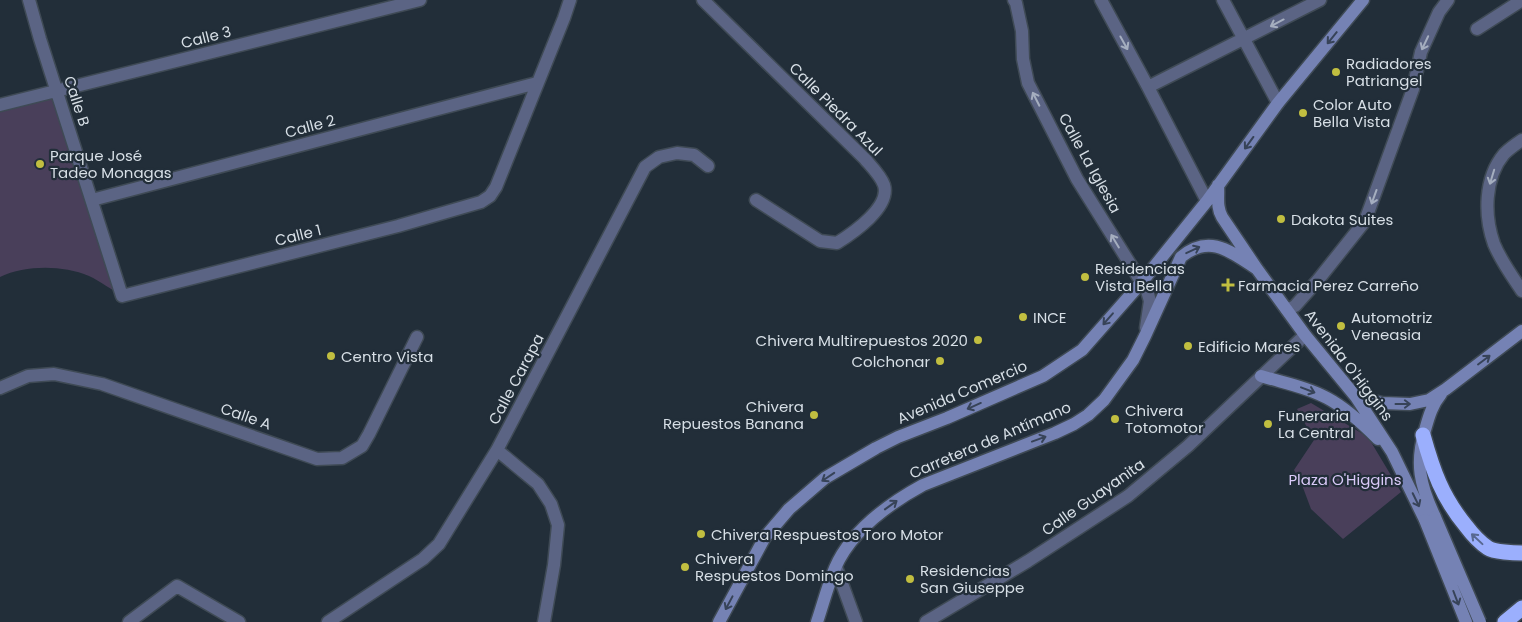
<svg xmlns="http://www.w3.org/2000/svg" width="1522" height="622" font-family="Poppins,sans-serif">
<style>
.green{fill:#493f5a}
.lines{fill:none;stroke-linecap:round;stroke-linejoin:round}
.minor-casing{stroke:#3f4a55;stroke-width:15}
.secondary-casing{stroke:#3f4a55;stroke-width:15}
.motorway-casing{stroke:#3f4a55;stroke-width:18}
.minor{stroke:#5b6484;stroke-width:12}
.secondary{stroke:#7582b4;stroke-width:12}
.motorway{stroke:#9baffd;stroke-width:15}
.secondary-bridge-casing{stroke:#3f4a55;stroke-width:15;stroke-linecap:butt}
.secondary-bridge{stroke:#7582b4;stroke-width:12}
.oneway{stroke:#a5aebf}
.oneway2{stroke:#374358}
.oneway3{stroke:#586891}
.poi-dot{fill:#c1be40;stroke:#222e39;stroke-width:2}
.labels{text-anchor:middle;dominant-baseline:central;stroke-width:4.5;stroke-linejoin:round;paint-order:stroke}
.street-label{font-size:15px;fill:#d7dfe6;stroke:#222e39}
.poi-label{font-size:15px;fill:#d7dfe6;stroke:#222e39;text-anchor:start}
.park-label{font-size:15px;fill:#dacaf9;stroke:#222e39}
</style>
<rect width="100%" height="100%" fill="#222e39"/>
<path class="green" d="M57 91 122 296C112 290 100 281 89 276 62 265 26 265 0 277V105Z
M1311 403 1368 437 1401 492 1343 539 1311 509 1302 485 1294 470 1314 440 1297 409Z"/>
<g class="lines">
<defs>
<path id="minor" d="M29 0 40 39 122 296 398 226 481 202 490 196 496 187 564 18 570 0
M703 0 865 159C871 166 881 176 884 185 891 207 853 233 837 243L820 241 756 200
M1014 0 1016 3 1022 31 1023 59 1028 83 1077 179 1147 291 1150 301 1146 328
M1101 0 1148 87 1207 201
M1223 0 1278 103
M1477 29 1522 0
M1148 87 1320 0
M0 105 420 0
M1522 140C1516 144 1509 149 1504 154 1484 178 1484 216 1494 244 1501 261 1512 276 1522 291
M92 200 537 83
M1287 310 1295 306 1318 280 1365 221 1413 89 1421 52 1439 12 1448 0
M0 388 28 376 54 374 102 384 317 459 342 458 362 446 369 434 417 337
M497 450 538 484 551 504 558 525 554 565 544 622
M836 567 856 622
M129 622 177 586 239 622
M328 622 423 559 439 544 497 450 645 167 659 157 677 153 694 155 708 166
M926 622 1028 561 1128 496 1188 446 1305 335"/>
<path id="secondary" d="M1218 185C1219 197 1216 206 1222 217L1257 269 1305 335 1356 397 1392 452 1425 520
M1261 376C1284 383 1307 387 1327 398 1346 408 1363 424 1378 439
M1356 397 1382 403 1410 404 1429 400 1446 389 1522 331
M1435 517C1420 485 1415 464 1425 430 1429 416 1432 405 1441 394
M719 622 765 537 789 509 825 478 876 448 898 437 947 418 1043 376 1082 350 1141 283 1207 201 1278 103 1363 0
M817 622C823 604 828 585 835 568 851 531 890 503 923 485L1055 433 1074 424 1088 415 1104 400 1133 360 1145 336 1181 257C1210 233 1231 252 1257 269"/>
<path id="motorway" d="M1423 435C1433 471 1442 497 1466 526 1472 534 1479 542 1488 548 1494 552 1514 553 1522 553
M1505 622 1522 608"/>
</defs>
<use href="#minor" class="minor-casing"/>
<use href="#secondary" class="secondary-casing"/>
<use href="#motorway" class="motorway-casing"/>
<use href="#minor" class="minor"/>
<use href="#secondary" class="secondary"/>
<use href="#motorway" class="motorway"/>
<defs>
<path id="secondary-bridge" d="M1435 517 1480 622
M1425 520 1466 622"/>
</defs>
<use href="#secondary-bridge" class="secondary-bridge-casing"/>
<use href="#secondary-bridge" class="secondary-bridge"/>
</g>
<defs><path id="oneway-shaft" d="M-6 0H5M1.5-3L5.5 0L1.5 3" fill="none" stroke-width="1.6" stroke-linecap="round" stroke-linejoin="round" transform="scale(1.25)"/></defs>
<g class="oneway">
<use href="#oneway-shaft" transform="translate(1277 23) rotate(152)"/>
<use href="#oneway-shaft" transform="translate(1124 43) rotate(61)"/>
<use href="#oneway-shaft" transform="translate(1425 43) rotate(115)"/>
<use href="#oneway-shaft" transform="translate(1036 99) rotate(-117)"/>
<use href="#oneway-shaft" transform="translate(1492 177) rotate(107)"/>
<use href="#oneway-shaft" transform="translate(1374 197) rotate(110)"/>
<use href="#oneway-shaft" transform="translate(1115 241) rotate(-121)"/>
</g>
<g class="oneway2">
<use href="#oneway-shaft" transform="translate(1332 38) rotate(129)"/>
<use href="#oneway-shaft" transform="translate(1249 143) rotate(126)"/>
<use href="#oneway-shaft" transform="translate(1193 250) rotate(-25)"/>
<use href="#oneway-shaft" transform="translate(1108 319) rotate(131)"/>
<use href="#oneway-shaft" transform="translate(1484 360) rotate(-37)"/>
<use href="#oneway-shaft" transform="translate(1308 390) rotate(21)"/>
<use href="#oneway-shaft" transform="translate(1403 404)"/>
<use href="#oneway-shaft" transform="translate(974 406) rotate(156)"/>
<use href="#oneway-shaft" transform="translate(1039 439) rotate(-20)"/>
<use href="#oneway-shaft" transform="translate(828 477) rotate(146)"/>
<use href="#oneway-shaft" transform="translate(1416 500) rotate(64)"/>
<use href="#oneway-shaft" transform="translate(891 505) rotate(-36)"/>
<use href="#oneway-shaft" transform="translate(1456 598) rotate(69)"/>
<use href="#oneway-shaft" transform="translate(729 603) rotate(118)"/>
</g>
<use class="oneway3" href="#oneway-shaft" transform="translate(1477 539) rotate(-137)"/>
<g class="poi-dot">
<circle cx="1336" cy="72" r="5"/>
<circle cx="1303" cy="113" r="5"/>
<circle cx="40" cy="164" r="5"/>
<circle cx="1281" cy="219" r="5"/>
<circle cx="1085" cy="277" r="5"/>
<path d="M1225.5 277.5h5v5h5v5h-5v5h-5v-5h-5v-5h5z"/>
<circle cx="1023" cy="317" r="5"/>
<circle cx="1341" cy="326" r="5"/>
<circle cx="978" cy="340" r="5"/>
<circle cx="1188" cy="346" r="5"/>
<circle cx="331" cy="356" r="5"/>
<circle cx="940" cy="361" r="5"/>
<circle cx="814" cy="415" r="5"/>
<circle cx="1115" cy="419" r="5"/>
<circle cx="1268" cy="424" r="5"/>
<circle cx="701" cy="534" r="5"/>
<circle cx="685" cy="567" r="5"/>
<circle cx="910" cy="579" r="5"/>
</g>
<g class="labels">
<g class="street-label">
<text transform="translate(206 37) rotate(-14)">Calle 3</text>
<text transform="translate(77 101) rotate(72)">Calle B</text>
<text transform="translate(836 109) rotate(45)">Calle Piedra Azul</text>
<text transform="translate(310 126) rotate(-15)">Calle 2</text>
<text transform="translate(1090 163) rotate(61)">Calle La Iglesia</text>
<text transform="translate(298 235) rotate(-14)">Calle 1</text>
<text transform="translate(1349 365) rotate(53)">Avenida O'Higgins</text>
<text transform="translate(516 379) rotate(-62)">Calle Carapa</text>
<text transform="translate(962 392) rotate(-23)">Avenida Comercio</text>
<text transform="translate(246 416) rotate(19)">Calle A</text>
<text transform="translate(990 440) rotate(-23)">Carretera de Antímano</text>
<text transform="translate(1093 497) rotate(-35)">Calle Guayanita</text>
</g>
<g class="poi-label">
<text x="1346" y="63">Radiadores<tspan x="1346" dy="17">Patriangel</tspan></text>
<text x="1313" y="104">Color Auto<tspan x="1313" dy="17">Bella Vista</tspan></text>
<text x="50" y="155">Parque José<tspan x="50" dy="17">Tadeo Monagas</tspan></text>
<text x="1291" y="219">Dakota Suites</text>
<text x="1095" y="268">Residencias<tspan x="1095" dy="17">Vista Bella</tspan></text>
<text x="1238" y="285">Farmacia Perez Carreño</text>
<text x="1033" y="317">INCE</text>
<text x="1351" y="317">Automotriz<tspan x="1351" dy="17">Veneasia</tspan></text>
<text x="968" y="340" text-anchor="end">Chivera Multirepuestos 2020</text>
<text x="1198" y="346">Edificio Mares</text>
<text x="341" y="356">Centro Vista</text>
<text x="930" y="361" text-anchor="end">Colchonar</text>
<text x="804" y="406" text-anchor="end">Chivera<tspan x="804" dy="17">Repuestos Banana</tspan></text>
<text x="1125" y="410">Chivera<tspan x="1125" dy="17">Totomotor</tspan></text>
<text x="1278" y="415">Funeraria<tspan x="1278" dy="17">La Central</tspan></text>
<text x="711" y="534">Chivera Respuestos Toro Motor</text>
<text x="695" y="558">Chivera<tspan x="695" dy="17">Respuestos Domingo</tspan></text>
<text x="920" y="570">Residencias<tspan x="920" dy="17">San Giuseppe</tspan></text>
</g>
<g class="park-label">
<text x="1345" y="479">Plaza O'Higgins</text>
</g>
</g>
</svg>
